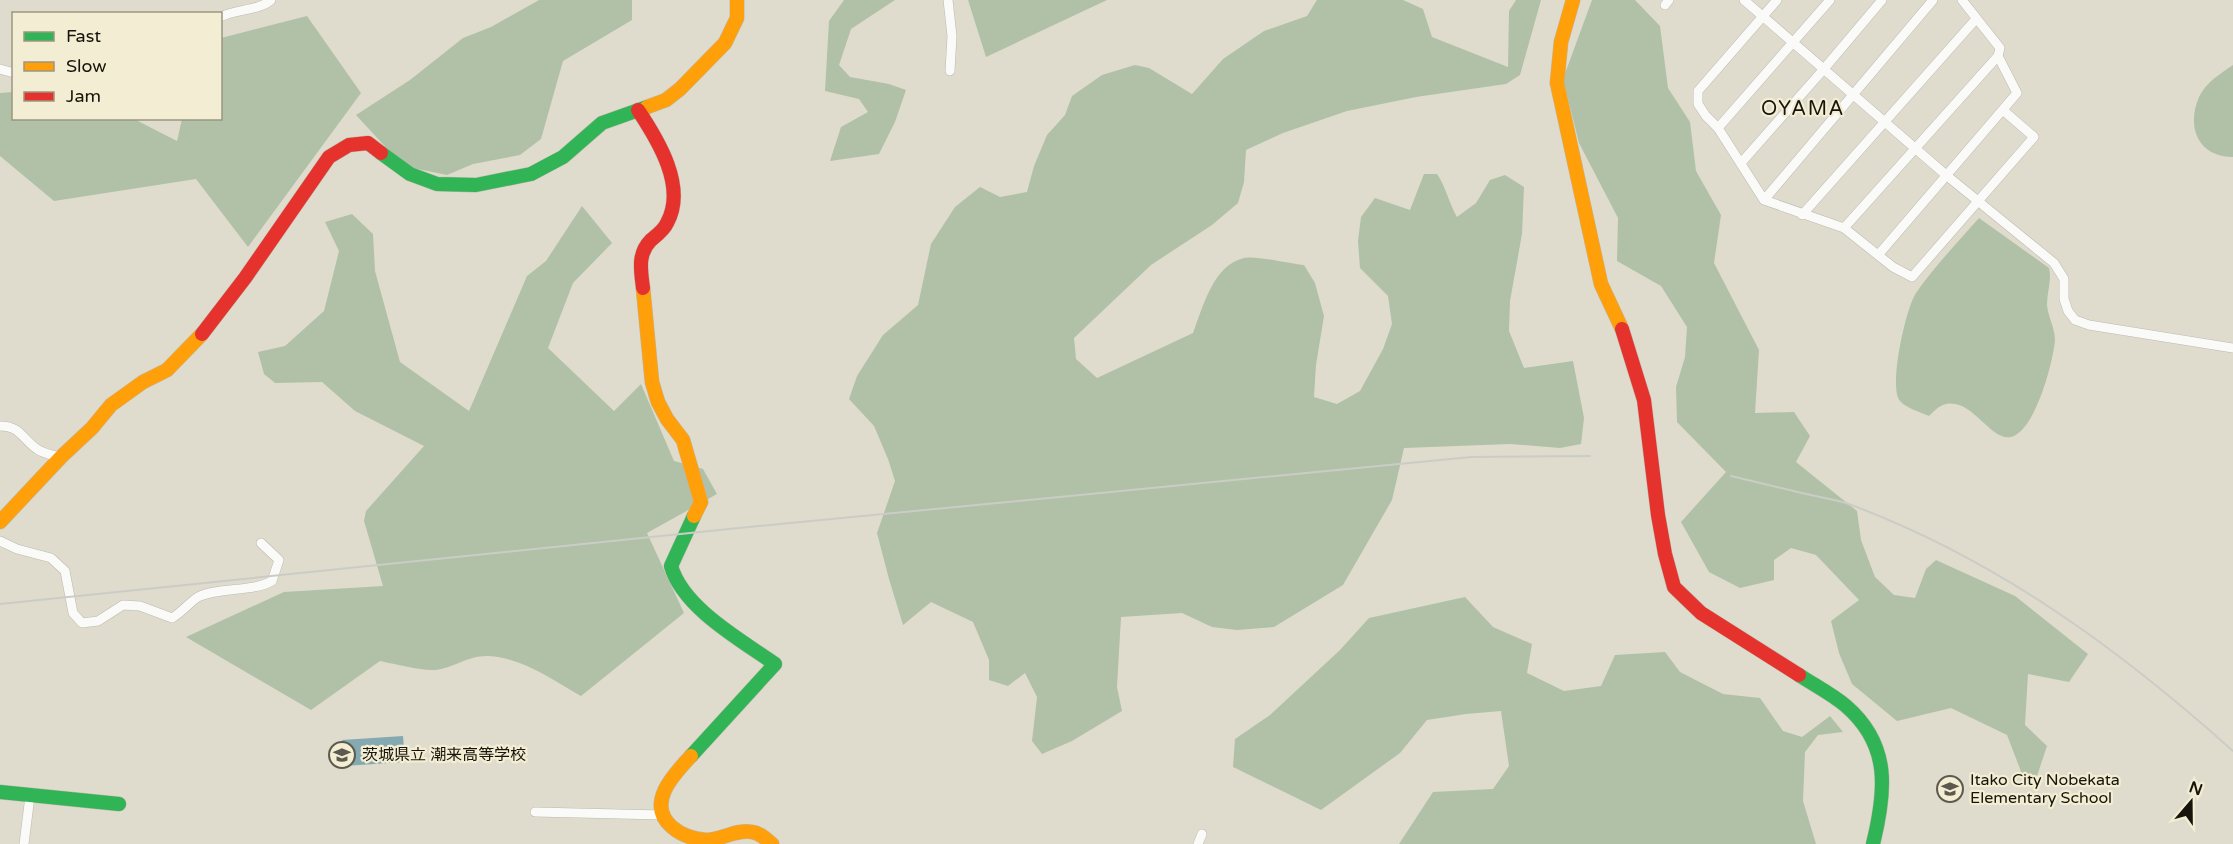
<svg xmlns="http://www.w3.org/2000/svg" width="2233" height="844" font-family="'Varela Round','Noto Sans JP',sans-serif">
<style>
.forest{fill:#b0c1a7}
.water{fill:#85a9b0}
.lines{fill:none;stroke-linecap:round;stroke-linejoin:round}
.street-casing{stroke:#bcb9af;stroke-width:10}
.fast-casing{stroke:#bcb9af;stroke-width:15}
.slow-casing{stroke:#bcb9af;stroke-width:15}
.jam-casing{stroke:#bcb9af;stroke-width:15}
.street{stroke:#fafaf8;stroke-width:9}
.fast{stroke:#30b455;stroke-width:14}
.slow{stroke:#ff9f0a;stroke-width:14}
.jam{stroke:#e5322d;stroke-width:14}
.rail{stroke:#ccccc7;stroke-width:2}
.labels{text-anchor:middle;dominant-baseline:central;stroke-width:4.5;stroke-linejoin:round;paint-order:stroke}
.poi-label{font-size:16px;fill:#16140b;stroke:#f3edd3;text-anchor:start}
.quarter-label{font-size:20px;letter-spacing:1.5px;fill:#16140b;stroke:#f3edd3}
</style>
<rect width="100%" height="100%" fill="#dfdccd"/>
<path class="forest" d="M539 0H632V20L563 61 541 139 520 155 473 164 447 175 403 166 356 115 410 80 463 38 491 27Z
M844 0H895L851 29 839 65 850 77 889 84 906 90 895 122 879 154 830 161 841 127 868 112 859 99 825 91 829 21Z
M968 0H1107L986 57Z
M1317 0H1403L1423 9 1432 37 1508 67 1509 11 1516 0H1541L1520 75 1506 84 1416 97 1347 111 1283 133 1246 150 1244 182 1238 203 1212 225 1151 265 1074 338 1076 359 1097 378 1193 333C1203 307 1213 265 1244 258 1254 255 1291 264 1304 265L1315 283 1324 316 1316 365 1314 397 1337 404 1360 391 1383 349 1392 324 1388 296 1360 268 1358 241 1361 217 1375 198 1410 210 1424 174H1437C1446 187 1449 203 1457 217L1476 203 1490 180 1505 175 1524 187 1522 234 1510 301 1509 331 1524 368 1573 361 1584 418 1581 444 1560 448 1510 444 1404 448 1392 500 1343 585 1274 627 1237 630 1212 627 1182 613 1121 617 1117 687 1122 711 1072 741 1042 754 1032 741 1037 697 1025 673 1008 686 989 680V660L973 622 931 602 903 625 889 579 877 533 895 481 888 459 874 426 849 399 857 376 883 335 918 305 931 244 955 207 980 187 1000 197 1027 192 1034 166 1047 135 1065 115 1072 96 1102 75 1135 65 1149 68 1192 94 1223 59 1264 31 1307 16Z
M1592 0H1635L1660 26 1668 88 1690 122 1696 171 1721 215 1714 263 1759 350 1755 413 1794 412 1810 436 1796 462 1857 511 1861 540 1875 577 1894 595 1915 598 1926 569 1936 560 2015 596 2088 654 2069 682 2028 674 2025 725 2047 746 2037 776 2022 774 2007 735 1951 708 1897 721 1852 684 1839 653 1831 621 1859 600 1816 555 1791 548 1774 560V580L1740 588 1709 572 1681 522 1726 472 1677 422 1676 387 1685 357 1687 327 1661 286 1617 261 1618 218 1579 143 1563 79Z
M307 16 361 93 248 247 196 179 54 201 0 156V93L13 92 14 118 134 119 177 141 182 119 220 118 221 38Z
M2233 65V157C2198 157 2186 127 2199 97 2206 82 2220 74 2233 65Z
M582 206 612 243 573 283 548 348 614 411 641 384 674 461 703 469 717 494 647 533 684 613 581 696C555 681 528 662 498 657 470 652 459 667 435 670 423 671 394 664 380 661L311 710 186 637 284 592 383 586 364 521 366 511 424 446 355 411 322 382 275 383 264 374 258 352 285 346 324 311 339 251 325 222 352 214 373 234 375 271 400 362 469 411 527 276 546 261Z
M1979 218 2049 268C2052 280 2047 292 2047 305 2048 317 2055 328 2055 340 2053 363 2035 431 2011 437 1990 442 1971 395 1943 405 1938 407 1933 412 1929 416 1920 412 1906 408 1900 401 1888 388 1906 307 1916 293 1934 267 1958 242 1979 218Z
M1465 597 1493 627 1532 644 1527 673 1564 691 1601 686 1615 655 1665 652 1680 672 1723 694 1760 698 1783 731 1802 737 1830 716 1843 732 1818 735 1805 752 1803 801 1816 844H1399L1433 792 1493 789 1509 766 1501 711 1466 714 1427 720 1400 753 1321 810 1233 767 1235 739 1270 715 1340 650 1369 618Z"/>
<path class="water" d="M403 736 405 762 344 766 342 740Z"/>
<g class="lines">
<defs>
<path id="street" d="M948 0 952 36 950 71
M1744 0 1946 175 2054 263 2064 279V299L2068 311 2075 320 2089 325 2233 348
M1777 0 1698 91V104L1706 116 1718 128 1764 200 1844 228 1893 267 1912 277 2034 137 2004 111
M1665 5 1669 0
M220 17C236 9 258 11 271 0
M0 69 14 73
M1718 128 1830 0
M1741 163 1823 70 1882 0
M1764 200 1933 0
M1802 215 1976 19
M1844 228 1998 56
M1879 254 2017 93 1998 56 2000 48 1962 0
M0 426C21 426 22 439 37 449 44 454 53 455 61 457
M0 541 17 549 51 558 65 571 73 613 82 623 98 621 123 605 140 606 172 618C181 613 190 602 198 597 218 587 253 592 272 581L279 560 261 543
M535 812 662 815
M24 844 30 796
M1198 844 1202 834"/>
<path id="fast" d="M381 153 410 174 437 184 476 185 531 174 563 157 602 123 647 107
M1799 675C1814 685 1832 694 1846 706 1891 745 1886 791 1873 844
M691 756 775 664C741 640 683 608 671 566L694 516
M0 792 119 804"/>
<path id="slow" d="M1573 0 1561 42 1557 83 1601 284 1622 329
M647 107 666 100 680 89 725 43 737 18V0
M643 288 652 382 658 402 667 419 683 440 701 502 694 516
M0 522 61 457 92 428 111 405 143 382 167 370 202 334
M691 756C674 774 645 804 672 827 681 835 694 839 706 840 722 840 736 829 752 832 760 833 766 839 772 844"/>
<path id="jam" d="M638 110C658 140 687 187 667 223 664 230 657 235 651 240 637 254 641 271 643 288
M1622 329 1644 400 1658 515 1665 554 1674 587 1701 613 1799 675
M202 334 245 278 329 157 349 145 368 143 381 153"/>
</defs>
<use href="#street" class="street-casing"/>
<use href="#fast" class="fast-casing"/>
<use href="#slow" class="slow-casing"/>
<use href="#jam" class="jam-casing"/>
<use href="#street" class="street"/>
<use href="#fast" class="fast"/>
<use href="#slow" class="slow"/>
<use href="#jam" class="jam"/>
<path class="rail" d="M1731 476C1756 482 1781 488 1806 494 1819 497 1833 499 1846 503 1993 557 2117 647 2233 751
M0 604 729 529 1471 457 1590 456"/>
</g>
<defs>
<symbol id="school-ring" viewBox="-11 -11 22 22"><circle r="9.5" fill="#f3edd3" stroke="#5c5a4f" stroke-width="1.5"/><path d="M0-5L7-2L0 1L-7-2ZM-4 1L0 2.5L4 1V4Q0 6-4 4Z" fill="#5c5a4f"/></symbol>
</defs>
<g fill-rule="evenodd">
<use href="#school-ring" x="327" y="740" width="30" height="30"/>
<use href="#school-ring" x="1935" y="774" width="30" height="30"/>
</g>
<g class="labels">
<g class="poi-label">
<text x="362" y="755">茨城県立 潮来高等学校</text>
<text x="1970" y="780">Itako City Nobekata<tspan x="1970" dy="18">Elementary School</tspan></text>
</g>
<g class="quarter-label">
<text x="1803" y="109">OYAMA</text>
</g>
</g>
<rect x="12" y="12" width="210" height="108" fill="#f3edd3" stroke="#9b9683" stroke-width="1.5"/>
<rect x="24" y="32" width="30" height="9" fill="#30b455" stroke="#9b9683" stroke-width="1.5"/>
<text x="66" y="42" font-size="18" fill="#16140b">Fast</text>
<rect x="24" y="62" width="30" height="9" fill="#ff9f0a" stroke="#9b9683" stroke-width="1.5"/>
<text x="66" y="72" font-size="18" fill="#16140b">Slow</text>
<rect x="24" y="92" width="30" height="9" fill="#e5322d" stroke="#9b9683" stroke-width="1.5"/>
<text x="66" y="102" font-size="18" fill="#16140b">Jam</text>
<g transform="translate(2191 802) rotate(20)" stroke="#f3edd3" stroke-width="4.5" paint-order="stroke">
<path d="M0-4.5L10 22L0 15L-10 22Z" fill="#16140b"/>
<text y="-9" font-size="16" font-weight="bold" text-anchor="middle" fill="#16140b">N</text>
</g>
</svg>
